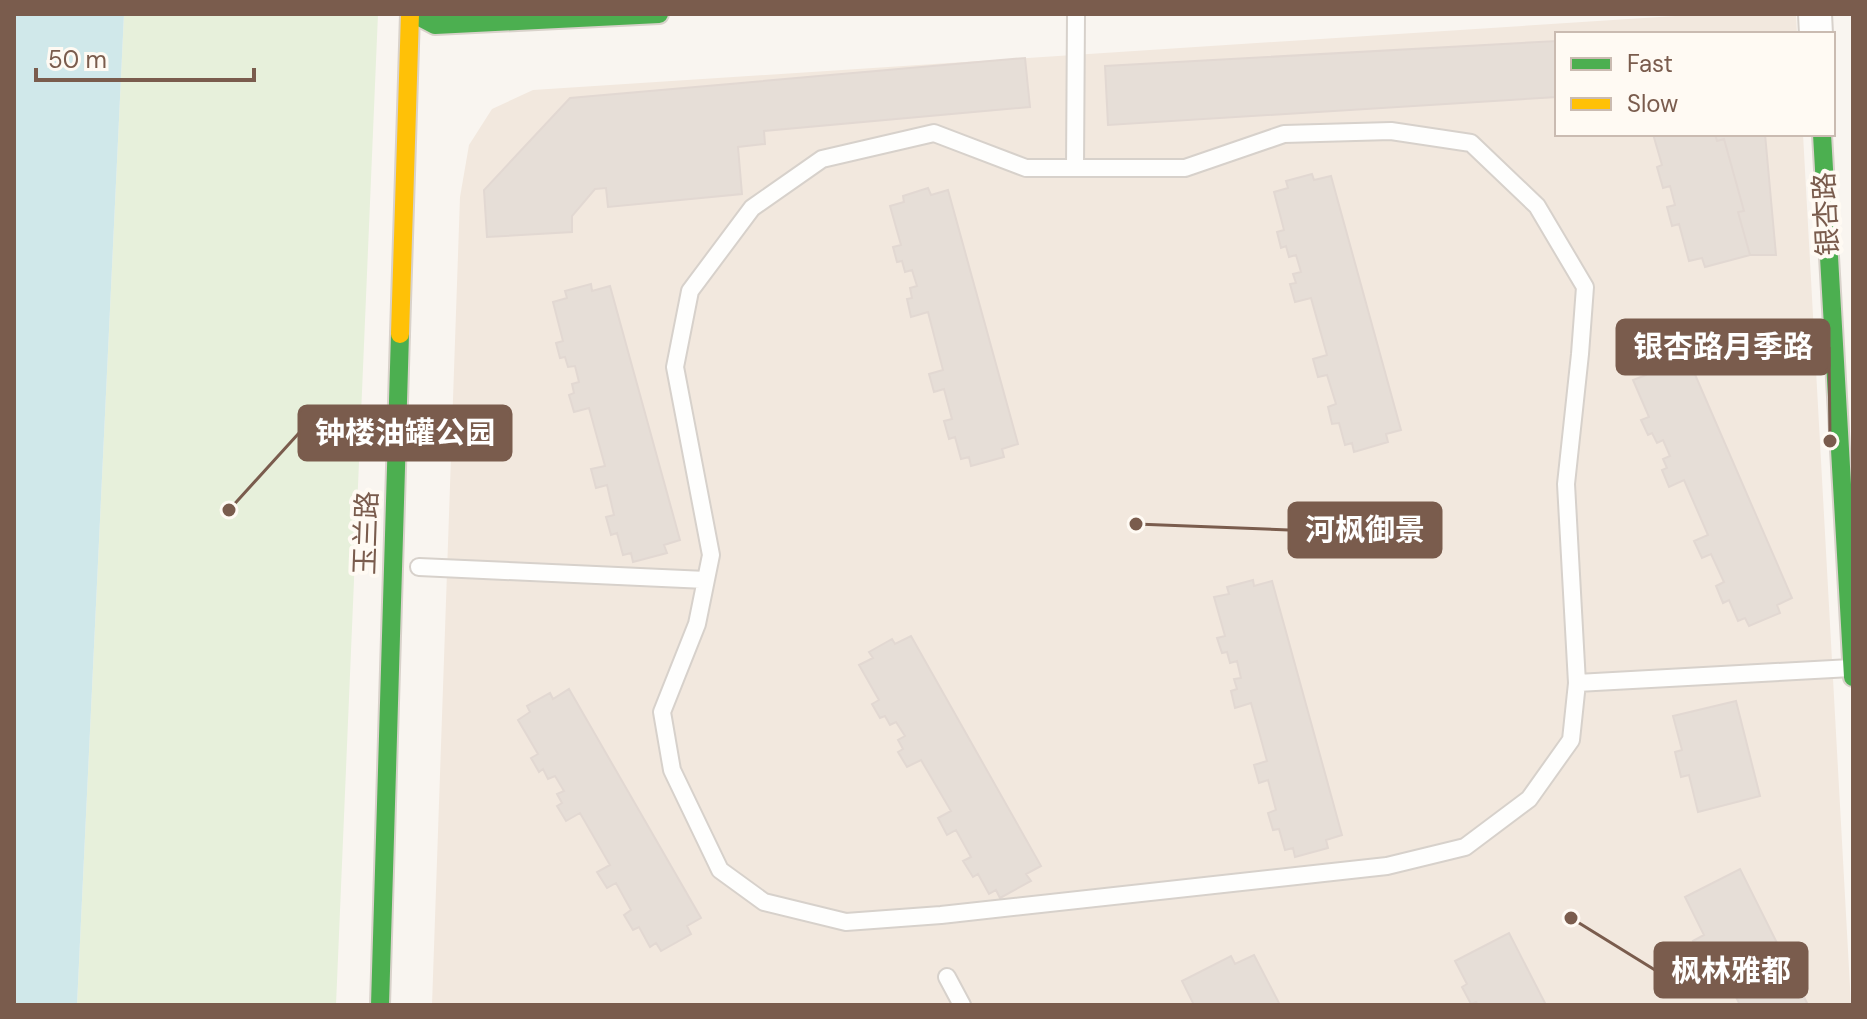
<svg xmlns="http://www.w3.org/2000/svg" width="1867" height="1019" font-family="'DM Sans','Noto Sans SC',sans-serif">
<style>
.residential{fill:#f2e8de}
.green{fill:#e7f0db}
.water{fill:#d0e8ea}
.building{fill:#e6ded7;stroke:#e2d8d2;stroke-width:2}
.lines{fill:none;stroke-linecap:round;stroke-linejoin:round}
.lane-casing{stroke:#d7d1cb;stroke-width:20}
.street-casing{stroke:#d7d1cb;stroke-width:36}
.fast-casing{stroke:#d9d2cb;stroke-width:22}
.slow-casing{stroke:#d9d2cb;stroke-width:22}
.lane{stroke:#fefefd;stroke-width:16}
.street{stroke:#fefefd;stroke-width:32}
.fast{stroke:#4caf50;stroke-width:18}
.slow{stroke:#ffc107;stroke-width:18}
.labels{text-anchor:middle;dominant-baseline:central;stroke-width:8;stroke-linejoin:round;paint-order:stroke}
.street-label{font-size:28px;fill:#7a5c4d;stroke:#fffaf3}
.leader{fill:none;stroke:#7a5c4d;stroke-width:3}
.callout-dot{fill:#7a5c4d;stroke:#fffaf3;stroke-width:3}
.callout{fill:#7a5c4d;stroke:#7a5c4d;stroke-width:3}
.callout-label{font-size:30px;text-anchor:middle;font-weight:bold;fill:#fff}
</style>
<rect width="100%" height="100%" fill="#f9f5f0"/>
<path class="residential" d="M1706 14H1796L1797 34H1557V134H1803L1851 1005H432L460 197 469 145 492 109 533 90Z"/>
<path class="green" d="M124 14H378L336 1005H77Z"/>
<path class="water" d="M14 14H124L77 1005H14Z"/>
<path class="building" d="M1557 41V97L1108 125 1105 66Z
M1025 58 1030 107 764 131 765 144 738 147 742 194 608 207 606 188 595 189 572 216V232L487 237 484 190 570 98Z
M1653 134H1715L1717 141 1724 139 1744 211 1738 212 1750 255 1705 267 1702 258 1689 261 1679 224 1672 226 1667 207 1675 205 1670 186 1663 188 1657 167 1662 165Z
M1715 134H1765L1776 255H1750L1738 212 1744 211 1724 139 1717 141Z
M1312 174 1314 180 1331 176 1401 430 1386 434 1388 442 1354 452 1352 443 1345 445 1339 423 1332 424 1328 407 1336 404 1327 375 1318 377 1313 359 1327 355 1311 298 1295 302 1290 284 1296 283 1293 274 1301 272 1296 255 1289 257 1286 246 1281 248 1277 232 1284 230 1274 192 1288 188 1286 181Z
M928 188 931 195 948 190 1018 444 1002 449 1004 457 971 466 969 457 961 459 955 437 949 439 944 421 952 419 944 389 934 392 929 374 943 370 928 312 911 317 907 299 912 298 910 288 917 286 912 270 905 272 902 261 897 262 893 247 901 245 890 206 904 202 903 196Z
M591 284 592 291 610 286 680 540 664 545 667 553 633 562 631 553 623 555 617 533 611 535 606 517 614 515 607 485 596 488 591 469 605 466 589 408 574 412 569 395 574 393 572 384 579 382 575 366 568 367 565 357 560 358 556 343 563 341 553 302 567 298 565 291Z
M1687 356 1792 598 1777 605 1780 613 1749 626 1745 618 1738 621 1729 600 1723 603 1716 586 1724 582 1711 554 1702 558 1694 541 1708 535 1684 480 1669 487 1662 470 1667 468 1663 459 1670 456 1663 440 1657 443 1652 433 1648 435 1641 420 1649 417 1633 380 1646 375 1643 368 1668 357 1671 363Z
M1253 580 1254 586 1272 581 1342 835 1326 840 1328 848 1295 857 1293 848 1285 850 1279 829 1273 830 1268 813 1276 810 1268 780 1259 783 1254 765 1267 761 1251 703 1235 708 1231 691 1237 689 1234 679 1241 678 1237 661 1230 663 1227 652 1222 653 1217 638 1225 636 1214 597 1229 594 1227 587Z
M911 636 1041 866 1026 874 1031 881 1000 898 996 890 989 894 978 874 973 877 963 861 971 857 956 830 947 835 938 818 951 811 921 760 907 767 898 752 903 749 898 740 905 736 896 722 890 725 885 716 880 718 872 704 879 700 859 665 873 658 869 652 892 639 895 644Z
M569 689 701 918 687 926 691 934 661 951 656 943 650 947 639 927 633 930 624 915 631 910 616 883 607 888 597 872 610 865 580 813 566 821 557 806 562 803 557 794 564 791 555 776 548 779 543 769 539 772 531 758 538 754 518 720 530 712 527 706 550 693 553 699Z
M1736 701 1760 796 1698 812 1689 775 1681 777 1675 752 1682 750 1673 716Z
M1740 869 1808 1005H1740L1713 950 1702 956 1693 941 1704 935 1685 897Z
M1509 933 1546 1005H1478L1476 1002 1471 1004 1462 987 1467 984 1455 961Z
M1254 955 1280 1005H1194L1182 981 1231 956 1235 964Z"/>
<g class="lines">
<defs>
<path id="lane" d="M1391 131 1471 143 1537 206 1585 287 1580 354 1566 484 1577 683 1571 740 1529 799 1465 847 1387 866 941 915 846 922 764 902 720 870 672 770 662 712 697 624 711 555 675 367 690 291 752 208 822 159 934 133 1026 168H1185L1284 134Z
M1075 168 1076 14
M419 567 706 580
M1577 683 1851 668
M947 977 962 1005"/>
<path id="street" d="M1815 14 1816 34"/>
<path id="fast" d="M414 14 435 25 659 14
M1822 134 1853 677
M380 1005 400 334"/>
<path id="slow" d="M400 334 410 14"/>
</defs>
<use href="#lane" class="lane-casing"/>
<use href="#street" class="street-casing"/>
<use href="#fast" class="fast-casing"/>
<use href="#slow" class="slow-casing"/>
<use href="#lane" class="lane"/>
<use href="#street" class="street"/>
<use href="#fast" class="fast"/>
<use href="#slow" class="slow"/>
</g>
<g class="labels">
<g class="street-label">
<text transform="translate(1826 214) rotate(-93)">银杏路</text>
<text transform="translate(366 533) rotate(-88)">玉兰路</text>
</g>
</g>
<path class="leader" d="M1830 441L1829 347M229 510L299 433M1136 524L1289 530M1571 918L1655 970"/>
<g class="callout-dot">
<circle cx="1830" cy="441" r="8"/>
<circle cx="229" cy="510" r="8"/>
<circle cx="1136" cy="524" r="8"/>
<circle cx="1571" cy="918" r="8"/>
</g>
<g class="callout">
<rect x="1617" y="320" width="212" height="54" rx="8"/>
<rect x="299" y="406" width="212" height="54" rx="8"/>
<rect x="1289" y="503" width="152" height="54" rx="8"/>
<rect x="1655" y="943" width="152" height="54" rx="8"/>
</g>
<g class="callout-label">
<text x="1723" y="357">银杏路月季路</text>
<text x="405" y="443">钟楼油罐公园</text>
<text x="1365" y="540">河枫御景</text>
<text x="1731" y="981">枫林雅都</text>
</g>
<rect width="1867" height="1019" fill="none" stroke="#7a5c4d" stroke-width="32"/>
<rect x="1555" y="32" width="280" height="104" fill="#fffaf3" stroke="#cabbb1" stroke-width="2"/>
<rect x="1571" y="58" width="40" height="12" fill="#4caf50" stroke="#cabbb1" stroke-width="2"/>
<text x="1627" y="72" font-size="24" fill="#7a5c4d">Fast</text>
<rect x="1571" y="98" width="40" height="12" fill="#ffc107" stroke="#cabbb1" stroke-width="2"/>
<text x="1627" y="112" font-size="24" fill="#7a5c4d">Slow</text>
<path d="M36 68v12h218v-12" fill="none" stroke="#7a5c4d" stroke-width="4"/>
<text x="48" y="68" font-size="24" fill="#7a5c4d" stroke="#fffaf3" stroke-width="6" paint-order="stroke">50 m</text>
</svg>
